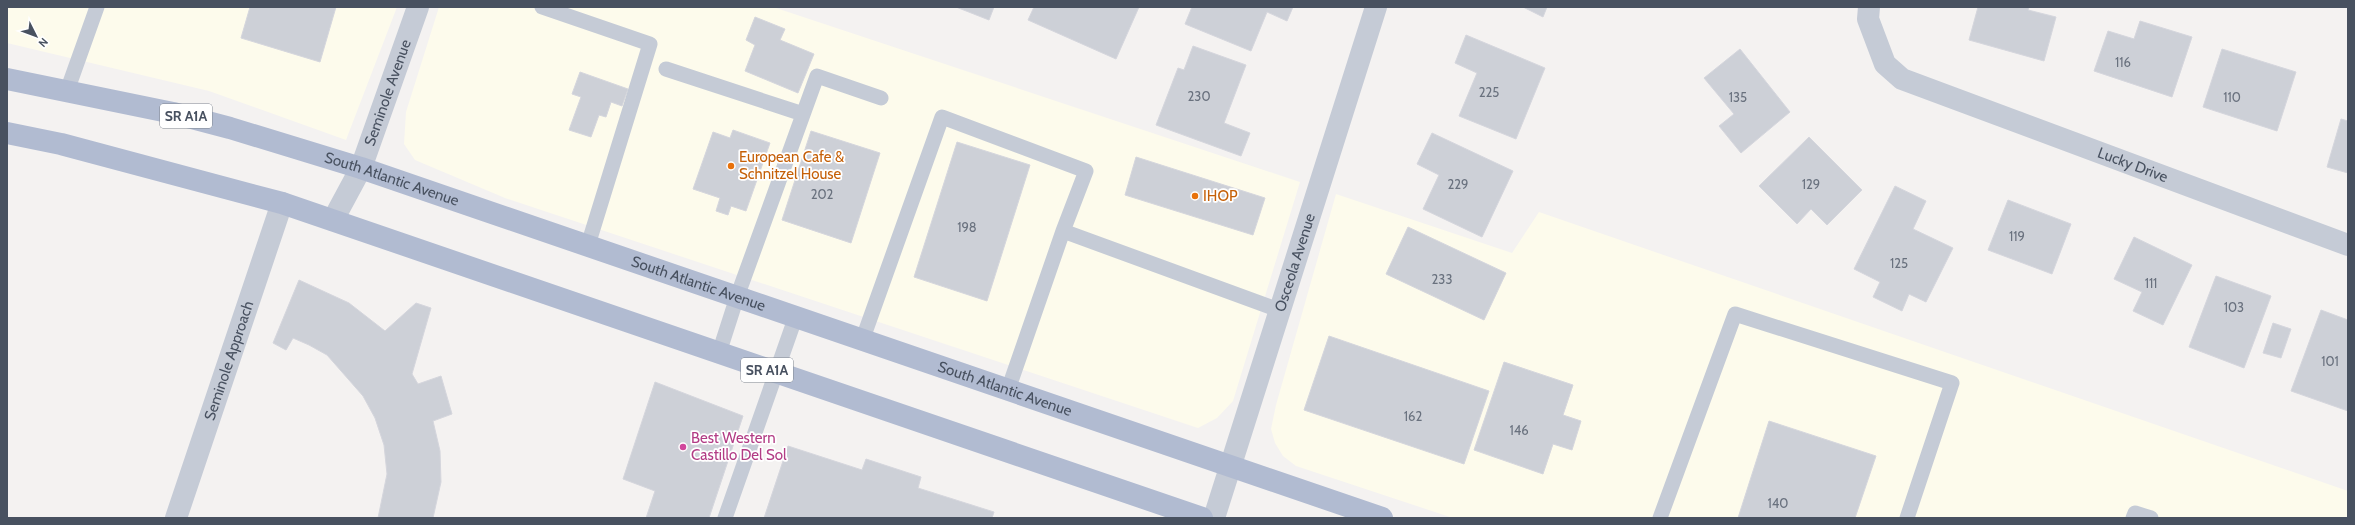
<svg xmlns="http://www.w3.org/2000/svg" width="2355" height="525" font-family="Cabin,sans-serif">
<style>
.commercial{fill:#fdfbec}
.building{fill:#cdd0d7;stroke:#d5d6dd}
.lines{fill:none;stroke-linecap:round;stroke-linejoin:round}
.service{stroke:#c5cbd6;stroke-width:15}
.minor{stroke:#c5cbd6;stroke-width:22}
.primary{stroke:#b1bbd1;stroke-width:22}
.food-dot{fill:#e8710a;stroke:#fff;stroke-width:1.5}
.hotel-dot{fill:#d1479c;stroke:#fff;stroke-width:1.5}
.labels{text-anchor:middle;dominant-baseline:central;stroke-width:3.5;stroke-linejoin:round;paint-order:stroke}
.number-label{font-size:13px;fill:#69717e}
.shield{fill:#fff;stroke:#7f8590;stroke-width:1}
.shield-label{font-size:14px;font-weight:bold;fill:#485160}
.street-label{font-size:15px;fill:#485160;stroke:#fff}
.food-label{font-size:15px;fill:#c56008;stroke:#fff;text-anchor:start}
.hotel-label{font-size:15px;fill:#b23c85;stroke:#fff;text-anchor:start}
</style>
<rect width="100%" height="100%" fill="#f4f2f1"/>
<path class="commercial" d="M7 7H397L346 140 209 91 7 43Z
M439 7H773L1300 182 1233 401 1217 418 1198 428 505 198 415 160 404 144 406 112Z
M1336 194 1512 253 1539 212 2348 491V518H1453L1296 466 1283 456 1275 443 1271 429 1276 405Z"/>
<path class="building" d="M250 7H336L320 62 241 38Z
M956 7H994L989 20Z
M1034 7H1139L1116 59 1028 20Z
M1192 7H1293L1287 21 1267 12 1251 51 1185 24Z
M1523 7H1547L1543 17Z
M1978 7H2029L2028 10 2056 17 2044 61 1969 40Z
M755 17 785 29 780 40 814 54 798 93 745 71 755 45 746 40Z
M2140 21 2192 37 2172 97 2094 71 2108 31 2134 39Z
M1466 35 1545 68 1516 139 1459 116 1477 73 1455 63Z
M1193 46 1246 65 1224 123 1250 133 1241 156 1156 125 1178 68 1184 70Z
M1740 49 1790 112 1741 153 1719 126 1734 114 1704 78Z
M2222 49 2296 72 2277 131 2203 107Z
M580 72 628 89 622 106 611 102 606 117 599 115 591 137 569 130 581 97 572 94Z
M2341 119 2348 121V173L2327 167Z
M733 130 770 143 746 211 731 206 728 215 716 211 720 198 693 189 713 132 730 138Z
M811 131 880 153 851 243 782 220Z
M1432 133 1513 171 1482 237 1423 209 1439 175 1417 164Z
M1809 137 1862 190 1827 225 1811 209 1797 224 1759 186Z
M957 142 1030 165 987 301 914 277Z
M1136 157 1265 198 1253 235 1125 195Z
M1895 186 1926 201 1913 229 1953 248 1926 302 1909 294 1902 311 1873 297 1880 282 1854 269Z
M2008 200 2071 224 2052 274 1988 250Z
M1408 227 1506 273 1484 320 1386 274Z
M2134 237 2192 265 2163 325 2133 311 2142 292 2114 279Z
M2216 276 2271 296 2244 368 2189 347Z
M299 280 349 303 385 331 416 303 431 308 412 374 418 384 441 376 452 414 433 421 440 451 441 482 433 518H378L387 474 384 445 375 418 363 396 327 355 309 345 293 338 286 350 273 343Z
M2321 310 2348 320V411L2291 391Z
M2273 323 2291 329 2281 358 2263 353Z
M1329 336 1489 391 1464 464 1304 410Z
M1504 362 1573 385 1563 415 1581 421 1572 450 1553 444 1543 474 1474 450Z
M655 382 743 416 709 518H646L655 491 623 479Z
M1769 421 1876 456 1855 518H1738Z
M788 446 862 470 866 459 921 477 918 488 994 512 992 518H764Z"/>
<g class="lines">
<path class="service" d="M542 7 650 44 588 245
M666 69 803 114
M67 91 97 7
M862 341 942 117 1086 171 1063 231
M719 353 737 297 817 76 881 98
M1008 390 1063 231 1279 310
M725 518 796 316
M1660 518 1735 314 1952 383 1907 518
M2133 518 2135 513 2151 518"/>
<g class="minor">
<path id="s1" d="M1869 7 1868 19 1885 64 1902 79 2348 245"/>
<path id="s2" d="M333 220 361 168 418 7"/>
<path id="s3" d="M176 518 282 203"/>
<path id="s4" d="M1214 518 1376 7"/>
</g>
<g class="primary">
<path id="s5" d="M7 79 173 113 230 128 361 168 1382 518"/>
<path d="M7 133 61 144 282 203 1202 518"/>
</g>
</g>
<g class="food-dot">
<circle cx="731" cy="166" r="4"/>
<circle cx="1195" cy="196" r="4"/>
</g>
<circle class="hotel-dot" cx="683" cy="447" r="4"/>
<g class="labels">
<g class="number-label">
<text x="2123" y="62">116</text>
<text x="1489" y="92">225</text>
<text x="1199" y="96">230</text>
<text x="1738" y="97">135</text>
<text x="2232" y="97">110</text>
<text x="1458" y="184">229</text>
<text x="1811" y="184">129</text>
<text x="822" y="194">202</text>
<text x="967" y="227">198</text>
<text x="2017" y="236">119</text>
<text x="1899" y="263">125</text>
<text x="1442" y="279">233</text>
<text x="2151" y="283">111</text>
<text x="2234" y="307">103</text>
<text x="2330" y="361">101</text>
<text x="1413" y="416">162</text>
<text x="1519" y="430">146</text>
<text x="1778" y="503">140</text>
</g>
<g class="shield">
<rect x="160" y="104" width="52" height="24" rx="3"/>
<rect x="741" y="358" width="52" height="24" rx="3"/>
</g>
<g class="shield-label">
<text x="186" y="116">SR A1A</text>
<text x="767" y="370">SR A1A</text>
</g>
<g class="street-label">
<text stroke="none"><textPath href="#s2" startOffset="139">Seminole Avenue</textPath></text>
<text stroke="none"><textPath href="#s1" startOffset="329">Lucky Drive</textPath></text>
<text stroke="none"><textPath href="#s5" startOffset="398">South Atlantic Avenue</textPath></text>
<text stroke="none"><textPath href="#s4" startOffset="268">Osceola Avenue</textPath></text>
<text stroke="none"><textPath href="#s5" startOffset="722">South Atlantic Avenue</textPath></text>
<text stroke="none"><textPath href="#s3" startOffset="166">Seminole Approach</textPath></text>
<text stroke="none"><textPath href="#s5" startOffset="1046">South Atlantic Avenue</textPath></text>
</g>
<g class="food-label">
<text x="739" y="157">European Cafe &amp;<tspan x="739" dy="17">Schnitzel House</tspan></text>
<text x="1203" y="196">IHOP</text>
</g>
<g class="hotel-label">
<text x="691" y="438">Best Western<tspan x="691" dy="17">Castillo Del Sol</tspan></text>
</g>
</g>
<rect width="2355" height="525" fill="none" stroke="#485160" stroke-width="16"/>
<g transform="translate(36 36) rotate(132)" stroke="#ffffff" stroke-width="3" paint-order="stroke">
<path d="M0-3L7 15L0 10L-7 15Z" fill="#485160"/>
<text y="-6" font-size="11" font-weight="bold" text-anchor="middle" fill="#485160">N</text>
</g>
</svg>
